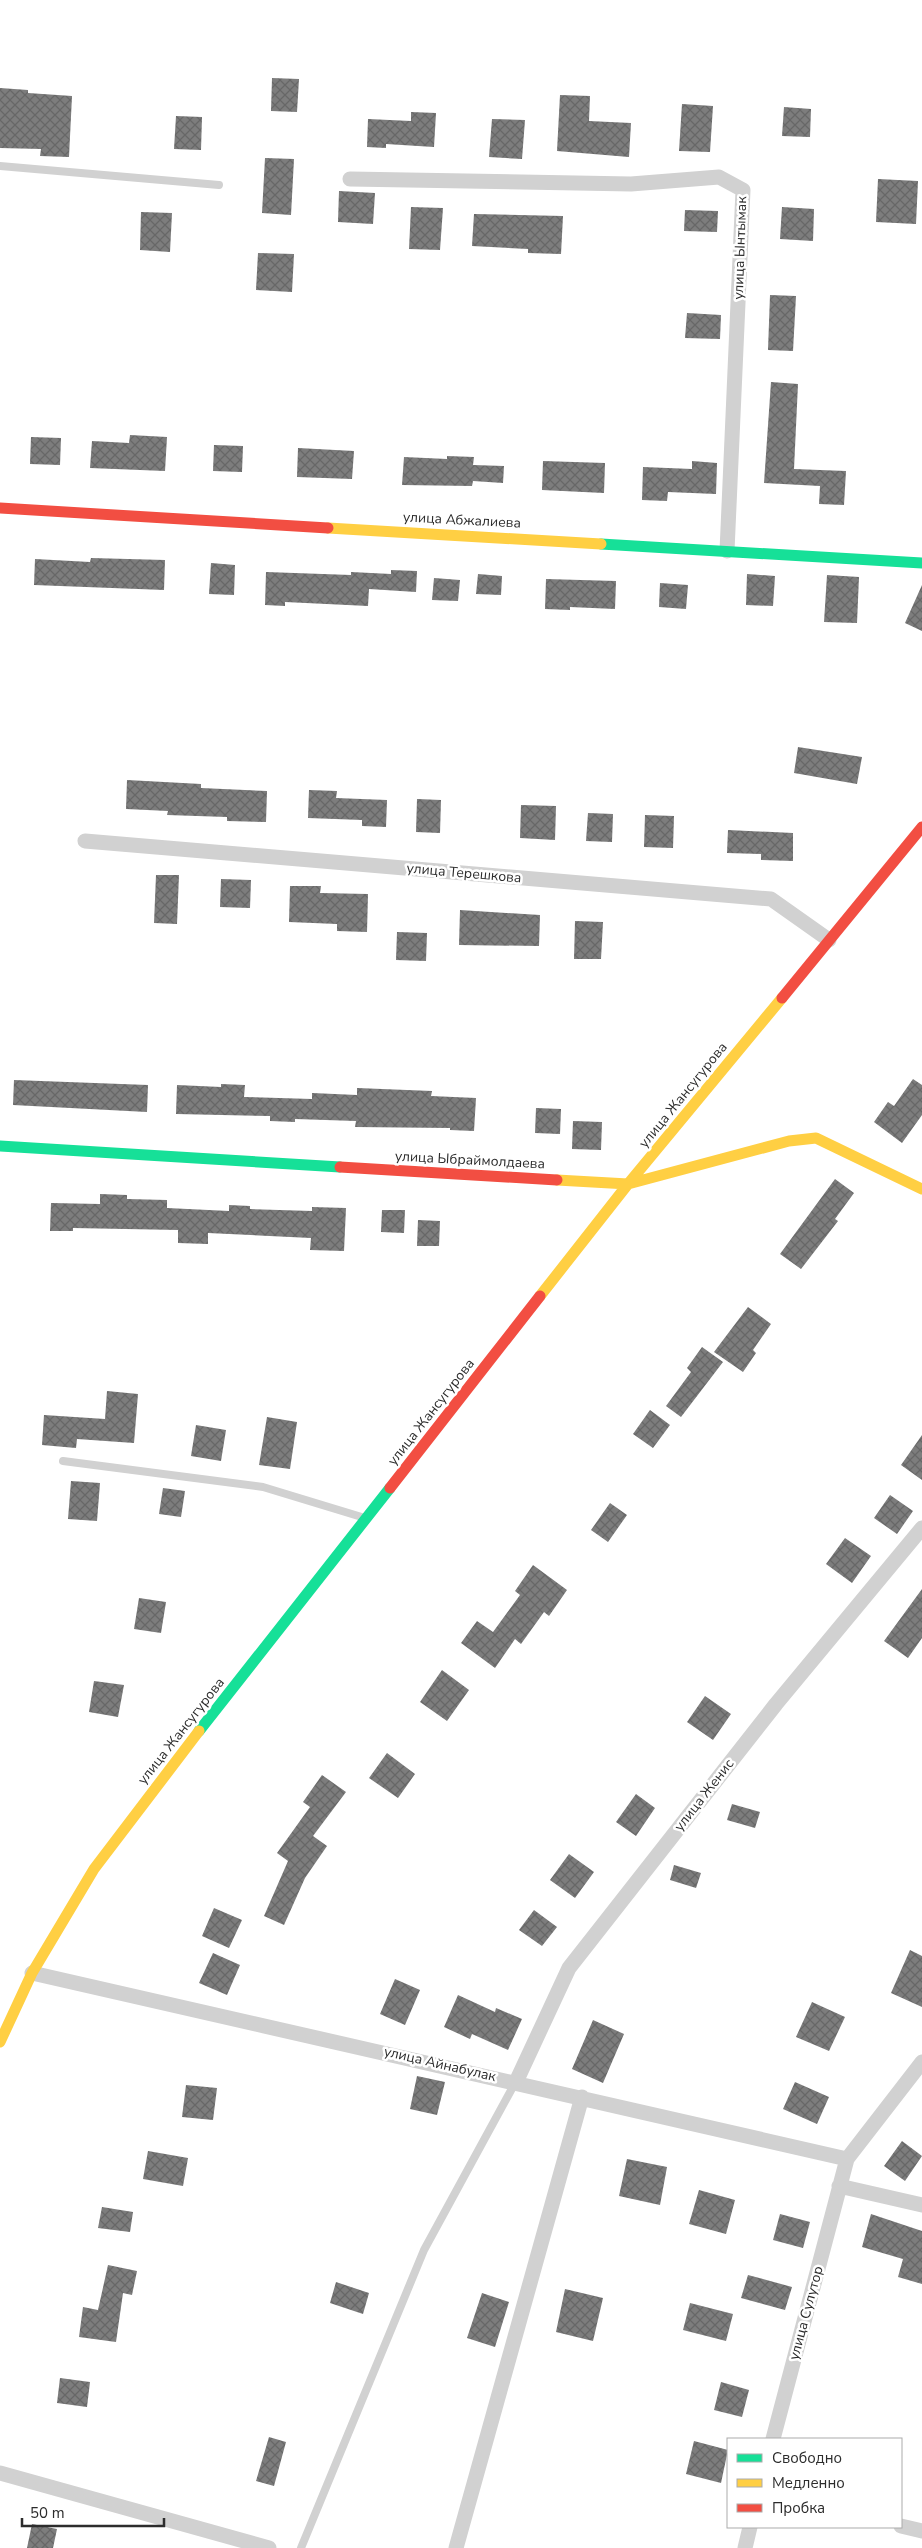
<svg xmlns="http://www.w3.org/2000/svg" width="922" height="2548" font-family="'Nunito Sans',sans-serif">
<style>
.building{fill:url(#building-cross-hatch)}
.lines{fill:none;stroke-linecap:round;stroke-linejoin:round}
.lane{stroke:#d1d1d1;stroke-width:8}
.street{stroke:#d1d1d1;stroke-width:15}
.fast{stroke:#16e098;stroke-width:11}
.slow{stroke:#ffcf43;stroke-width:11}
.jam{stroke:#f24e42;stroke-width:11}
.labels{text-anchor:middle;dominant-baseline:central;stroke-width:5;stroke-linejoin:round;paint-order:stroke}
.street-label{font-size:14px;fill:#2c2c2c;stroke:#fff}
</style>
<defs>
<pattern id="building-cross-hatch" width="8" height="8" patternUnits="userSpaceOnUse" patternTransform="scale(1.25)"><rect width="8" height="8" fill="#7d7d7d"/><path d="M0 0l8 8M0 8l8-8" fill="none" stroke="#676767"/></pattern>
</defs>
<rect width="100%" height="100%" fill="#fff"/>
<path class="building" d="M272 78 299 79 297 112 271 111Z
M0 88 28 90V93L72 96 69 157 40 156 41 149 0 148Z
M560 95 590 96 589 121 631 123 629 157 557 151Z
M682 104 713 106 710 152 679 151Z
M784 107 811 109 810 137 782 136Z
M411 112 436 113 434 147 386 144V148L367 147 368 119 411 121Z
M176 116 202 117 201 150 174 149Z
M492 119 525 120 522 159 489 157Z
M265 158 294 159 291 215 262 213Z
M878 179 918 181 916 224 876 222Z
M339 191 375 193 373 224 338 222Z
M411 207 443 208 440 250 409 249Z
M782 207 814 209 813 241 780 239Z
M685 210 718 211 717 232 684 231Z
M141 212 172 213 170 252 140 250Z
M474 214 563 216 561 254 528 253V249L472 246Z
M258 253 294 254 292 292 256 290Z
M770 295 796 296 793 351 768 350Z
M687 313 721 315 720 339 685 338Z
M771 382 798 384 794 469 846 471 844 505 819 504 820 486 764 483Z
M130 435 167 437 165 471 90 468 92 441 129 443Z
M31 437 61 438 60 465 30 464Z
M214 445 243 446 242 472 213 471Z
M298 448 354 451 352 479 297 477Z
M447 456 474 457 473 465 504 466 503 483 473 481 472 486 402 485 404 457 447 459Z
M543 461 605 463 604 493 542 490Z
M692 461 717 463 716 494 668 492 667 501 642 500 643 467 692 469Z
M91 558 165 560 164 590 34 585 35 559 90 562Z
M211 563 235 565 234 595 209 594Z
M391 570 417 571 416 592 369 589 368 606 285 602V606L265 605 266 572 351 575V572L391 574Z
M478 574 502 576 501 595 476 594Z
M747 574 775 576 773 606 746 605Z
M827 575 859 577 857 623 824 622Z
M434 578 460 580 458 601 432 600Z
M546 579 616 581 615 609 570 607V610L545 609Z
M660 583 688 585 686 609 659 607Z
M922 585V631L905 623Z
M798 747 862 757 857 784 794 773Z
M127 780 201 784V788L267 791 266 822 227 821V817L167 815 168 811 126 809Z
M309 790 337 791 336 798 387 800 386 827 362 826V820L308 818Z
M417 799 441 800 440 833 416 832Z
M521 805 556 806 555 840 520 838Z
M588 813 613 814 612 842 586 841Z
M645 815 674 816 673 848 644 847Z
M728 830 793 833V861L761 860V854L727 853Z
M156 875H179L177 924 154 923Z
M221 879 251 880 250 908 220 907Z
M290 886H321L320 893 368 894 367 932 337 931V924L289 922Z
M460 910 540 915 539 946 459 945Z
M575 921 603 922 601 959H574Z
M397 932 427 933 426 961 396 960Z
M913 1079 922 1085V1115L902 1143 874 1122 888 1102 894 1106Z
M14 1080 148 1085 147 1112 13 1105Z
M221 1084 245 1085 244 1097 312 1099V1093L357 1095V1088L432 1091 431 1096 476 1098 474 1131 450 1130V1128L355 1127 356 1121 295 1119V1122L270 1121V1116L176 1114 177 1085 221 1087Z
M536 1108 561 1109 560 1134 535 1133Z
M573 1121 602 1122 601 1150 572 1149Z
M835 1179 854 1193 835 1219 838 1221 801 1269 780 1254Z
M100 1194 127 1195V1199L167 1200V1208L229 1211V1205L250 1206V1209L312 1211V1207L346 1208 344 1251 310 1250 311 1238 208 1233V1244L178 1243V1230L73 1228V1231H50L51 1203 100 1204Z
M382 1210H405L404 1233 381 1232Z
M418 1220 440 1221 439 1246H417Z
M748 1307 771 1324 753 1350 756 1353 743 1372 714 1352Z
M702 1347 723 1362 681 1417 666 1406 691 1372 687 1368Z
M107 1391 138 1394 134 1443 77 1439 76 1448 42 1445 44 1415 105 1419Z
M650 1410 670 1425 653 1448 633 1434Z
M267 1417 297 1422 290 1469 259 1465Z
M196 1425 226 1430 221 1461 191 1456Z
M922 1435V1480L901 1465Z
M71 1481 100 1483 97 1521 68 1519Z
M163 1488 185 1491 181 1517 159 1514Z
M890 1495 913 1511 897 1534 874 1518Z
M610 1503 627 1515 608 1542 591 1530Z
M845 1538 871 1556 852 1583 826 1564Z
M533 1565 567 1590 549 1616 544 1612 521 1644 515 1639 495 1668 461 1643 477 1621 493 1632 520 1595 515 1591Z
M922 1589V1638L908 1658 884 1641Z
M139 1598 166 1602 161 1633 134 1629Z
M442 1670 469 1690 447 1721 420 1702Z
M94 1681 124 1685 118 1717 89 1712Z
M705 1696 731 1714 713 1740 687 1722Z
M387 1753 415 1774 398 1798 369 1778Z
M322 1775 346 1792 313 1836 327 1846 305 1878 284 1925 264 1916 288 1861 277 1853 310 1807 303 1802Z
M636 1794 655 1808 636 1836 616 1822Z
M732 1804 760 1812 755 1828 727 1820Z
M569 1854 594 1872 575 1898 550 1880Z
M674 1865 701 1873 696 1888 670 1880Z
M214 1908 242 1920 229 1948 202 1936Z
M534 1910 557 1927 542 1946 519 1930Z
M910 1950 922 1956V2007L891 1993Z
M213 1953 240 1965 227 1995 199 1983Z
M395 1979 420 1990 405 2025 380 2014Z
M458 1995 495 2012 496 2008 522 2019 508 2050 472 2034 470 2039 444 2027Z
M812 2002 845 2017 829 2051 796 2037Z
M593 2020 624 2034 603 2083 572 2069Z
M417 2076 445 2082 437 2115 410 2109Z
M795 2082 829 2097 817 2124 783 2109Z
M186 2085 217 2088 213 2120 182 2117Z
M902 2141 922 2156 905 2181 884 2166Z
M148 2151 188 2158 183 2186 143 2179Z
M627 2159 667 2167 660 2205 619 2196Z
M699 2190 735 2200 726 2234 689 2224Z
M102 2207 133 2212 130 2232 98 2228Z
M780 2214 810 2222 803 2248 773 2240Z
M871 2214 922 2231V2284L898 2277 903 2259 862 2247Z
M108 2265 137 2271 132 2295 123 2293 116 2342 79 2337 83 2307 98 2310Z
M748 2275 792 2287 785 2310 741 2298Z
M336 2282 369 2293 363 2314 330 2303Z
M565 2289 603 2298 593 2341 556 2332Z
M482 2293 509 2302 495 2347 467 2338Z
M690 2303 733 2314 726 2341 683 2330Z
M60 2378 90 2382 87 2407 57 2403Z
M721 2382 749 2390 742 2417 714 2410Z
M269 2437 286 2442 274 2486 256 2481Z
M694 2441 728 2450 721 2483 686 2474Z
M32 2524 57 2529 53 2548H27Z"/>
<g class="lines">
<path class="lane" d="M0 166 219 185
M63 1461 263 1487 365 1518
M301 2548 424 2250 515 2083"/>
<path class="street" d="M350 179 631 184 719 177 743 190 727 551
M85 841 771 899 829 940
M32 1973 847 2159
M516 2082 569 1968 776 1704 922 1528
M839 2186 922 2205
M773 2439 847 2159 922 2062
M0 2473 269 2548
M901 2526 922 2531
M456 2548 582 2097
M745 2548 750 2527"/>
<path class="fast" d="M601 544 922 563
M0 1146 340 1167
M199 1731 390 1488"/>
<path class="slow" d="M328 528 601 544
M557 1180 628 1184 789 1141 816 1138 922 1189
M540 1296 628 1184 782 998
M0 2042 32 1973 94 1869 199 1731"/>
<path class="jam" d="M0 508 328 528
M782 998 922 827
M340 1167 557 1180
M390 1488 540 1296"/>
</g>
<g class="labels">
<g class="street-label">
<text transform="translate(740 248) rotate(-88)">улица Ынтымак</text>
<text transform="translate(462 520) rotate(3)">улица Абжалиева</text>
<text transform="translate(464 873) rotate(5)">улица Терешкова</text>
<text transform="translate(683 1095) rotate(-51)">улица Жансугурова</text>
<text transform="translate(470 1160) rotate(3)">улица Ыбраймолдаева</text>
<text transform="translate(431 1412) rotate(-52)">улица Жансугурова</text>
<text transform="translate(181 1731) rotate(-52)">улица Жансугурова</text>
<text transform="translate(704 1795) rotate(-52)">улица Женис</text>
<text transform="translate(440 2064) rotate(13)">улица Айнабулак</text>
<text transform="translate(806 2313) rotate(-75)">улица Сулутор</text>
</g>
</g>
<rect x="727" y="2438" width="175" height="90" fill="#ffffff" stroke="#ababab"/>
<rect x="737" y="2454" width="25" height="8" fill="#16e098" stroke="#ababab"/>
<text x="772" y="2463" font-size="15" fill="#2c2c2c">Свободно</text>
<rect x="737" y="2479" width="25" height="8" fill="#ffcf43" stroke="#ababab"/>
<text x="772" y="2488" font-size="15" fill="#2c2c2c">Медленно</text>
<rect x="737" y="2504" width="25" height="8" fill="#f24e42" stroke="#ababab"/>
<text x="772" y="2513" font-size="15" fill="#2c2c2c">Пробка</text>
<path d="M22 2518v8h142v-8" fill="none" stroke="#2c2c2c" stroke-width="2.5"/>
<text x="30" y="2518" font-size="15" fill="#2c2c2c" stroke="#ffffff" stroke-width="4" paint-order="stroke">50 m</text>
</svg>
